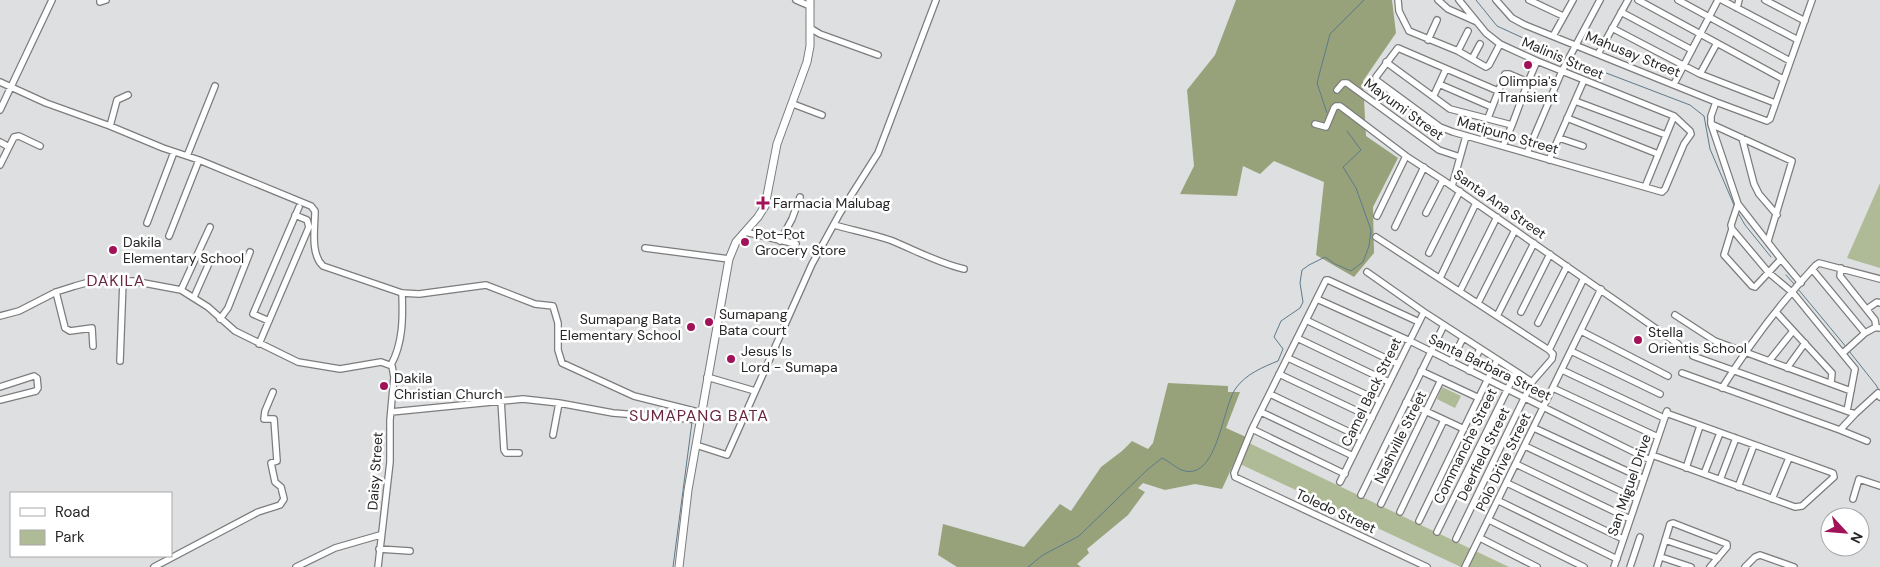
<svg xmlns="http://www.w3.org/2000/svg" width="1880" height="567" font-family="'DM Sans',sans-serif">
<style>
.green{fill:#afba97}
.forest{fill:#97a27b}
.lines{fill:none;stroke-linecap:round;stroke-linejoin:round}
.stream{stroke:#5d7a8a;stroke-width:1}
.minor-casing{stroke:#7b7c7d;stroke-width:8}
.major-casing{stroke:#7b7c7d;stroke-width:9}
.minor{stroke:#fff;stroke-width:5.5}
.major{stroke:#fff;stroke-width:7}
.poi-dot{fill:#a11258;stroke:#fff;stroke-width:2}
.labels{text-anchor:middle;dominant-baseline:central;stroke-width:5;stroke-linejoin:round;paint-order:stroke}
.street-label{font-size:14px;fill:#272728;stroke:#fff}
.poi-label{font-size:14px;fill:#272728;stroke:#fff;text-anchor:start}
.quarter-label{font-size:16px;letter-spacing:1px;fill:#6a2741;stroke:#fff}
</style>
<rect width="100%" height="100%" fill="#dedfe0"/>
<path class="green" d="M1880 183V268L1847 258Z
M1442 387 1461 396 1455 408 1437 399Z
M1249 443 1509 567H1461L1240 464Z"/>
<path class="forest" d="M1236 0H1392L1396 33 1363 81 1366 136 1398 158 1373 207 1374 253 1354 277 1316 255 1324 182 1274 161 1260 174 1243 166 1237 196 1180 194 1194 166 1187 90 1215 55Z
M1168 383 1228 386V392H1240L1226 428 1246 437 1222 489 1195 484 1165 490 1143 483 1138 488 1145 492 1128 515 1087 549 1089 553 1077 564 1081 567H957L938 555 943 524 1024 547 1060 504 1071 511 1101 467 1122 451 1132 441 1148 449 1153 443Z"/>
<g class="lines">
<path class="stream" d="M1476 0 1497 26 1558 54
M1580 63 1690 105 1704 116 1710 149 1734 205
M1327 113 1317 83 1330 34 1364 0
M1737 211 1745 225 1771 257
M1786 275 1794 284
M1798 289 1847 348
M1849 351 1876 385 1880 392
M673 567 692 422
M1028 567 1043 555 1079 536 1147 470 1162 458C1169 461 1178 470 1185 471 1218 478 1222 407 1236 388 1246 374 1263 367 1278 361L1283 349 1274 337 1281 321 1300 308 1303 302 1300 283 1302 270 1309 265 1325 257 1335 264 1351 271 1363 262 1369 246 1371 230 1356 188 1343 167 1361 150 1347 131"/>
<defs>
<path id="minor" d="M100 0V2L106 0
M796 0 810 6
M1398 0 1399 11 1409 31 1458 51 1486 67 1489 65 1500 44
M1438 0 1448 9 1475 21
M1459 0 1486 33 1500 44 1537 61 1674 116 1690 131 1691 134 1684 144 1665 189 1662 192 1453 132 1440 127 1376 80V77L1398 48 1498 91
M1496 0 1512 18 1525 25 1716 102 1767 121 1770 119 1812 0
M1529 0 1563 16
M1638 0 1783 79
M1678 0 1790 61
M1722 0 1798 40
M1765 0 1805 21
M1737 8 1739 0
M1621 12 1692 50
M810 28 820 34 878 55
M1612 28 1700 74 1775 103
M1553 36 1573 0
M1428 40 1437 20
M1458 51 1468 31
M1598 54 1628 0
M1472 59 1480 44
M1386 62 1450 109 1512 125 1528 82
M1700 74 1717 43
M0 82 46 103 110 126 163 148 199 160 311 206 315 211C315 227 310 254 323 266L402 293 419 294 486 285 535 304 553 306 558 323V350L562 363 634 396 702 413
M1439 84 1492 107
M1674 84 1718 0
M1337 90 1343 83H1347L1439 150 1460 157
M1434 95 1446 69
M1575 101 1666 135
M1716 102 1711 116V124L1738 204 1781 259 1755 287 1752 286 1724 255 1732 229
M793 104 822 115
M0 110 52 0
M1488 118 1505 74H1509L1528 82 1537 61
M1567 118 1658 154
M1315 124 1326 127 1334 108 1336 106H1340L1406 156 1443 180 1678 344
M1711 124 1792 161 1768 241
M110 126 117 100 128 95
M1559 138 1583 146
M1742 138 1754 184 1759 194 1777 215
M0 142 9 147 14 137 19 136 40 146
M1503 146 1512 125
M1527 153 1562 71 1600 0
M187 156 215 86
M1549 160 1584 80
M0 165 9 147
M1452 186 1466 136
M1645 187 1674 116
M1738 204 1731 225 1732 229 1769 273 1793 293 1855 369 1847 411
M1426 213 1443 180
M1377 216 1406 156
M147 223 174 152
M834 225C852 230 872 234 890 240 915 250 938 263 964 269
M1395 227 1424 167
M745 232 796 244
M169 236 199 160
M1376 237 1549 350
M780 241 792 219 800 197
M645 248 729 259
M1429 253 1460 191
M1781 259 1801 283
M1841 268 1840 276 1875 320 1876 327
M1812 269 1865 333
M1367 272 1424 312 1532 382
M1440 278 1476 203
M181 290 210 227
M1460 291 1497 217
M56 292 65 328 70 331 92 328 93 346
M194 297 210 261
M1317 299 1410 341 1650 460
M1478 303 1515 230
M1867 309 1877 302 1880 303
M1521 312 1550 254
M1776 312 1832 373 1831 383
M1675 315 1715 341 1851 391
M0 316 19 311 56 292 75 286 93 281H133L181 290 208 307 235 331 298 362 340 369 381 362 392 366 394 377 390 420V462L378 567
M1497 316 1534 243
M220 319 228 308 250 252
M1306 320 1398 364
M269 321 253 314 299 207
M1419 322 1328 280H1326L1252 429 1234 473 1235 477 1427 567
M1538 323 1567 266
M1581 331 1668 376
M1297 338 1389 382
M259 344 309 227 307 220 295 215
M1571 351 1660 394
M1843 353 1865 333 1876 327 1880 328
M1288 358 1380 401
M120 361 123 281
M1769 361 1793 331
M1451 362 1463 338
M391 365C403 343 403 318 402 293
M1787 368 1805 343
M1562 370 1664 418
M1421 371 1479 398
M1469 371 1480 349
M1682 373 1840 430 1855 414 1693 356
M1279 374 1372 418
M707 377 755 391
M0 387 34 376 37 378 38 388 36 391 0 400
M1553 388 1658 437
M1722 388C1749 345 1781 302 1816 265L1819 263 1880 279
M1270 394 1362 438
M501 400 504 450 506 453H519
M1406 402 1464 429
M391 412 523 399 559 403 613 413 701 420
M1261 412 1353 456
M1855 414 1878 393 1880 397
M1534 428 1644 479
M1252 429 1345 474
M1840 430 1867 441
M553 435 559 403
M696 445 727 455 812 264 840 213 878 153 936 0
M1525 446 1637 499
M1652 455 1795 507 1802 506 1834 477 1833 473 1666 413
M1516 464 1630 519
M1686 468 1700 426
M1704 474 1720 433
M1720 480 1736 438
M1340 482 1424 312
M1507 483 1623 539
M1738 487 1754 445
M1361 495 1444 325
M1772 499 1789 458
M1853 499 1859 479 1880 486
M1499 501 1617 559
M1381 504 1441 380
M1400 512 1444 420
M1489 520 1584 567
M1419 521 1497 360
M1437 532 1516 372
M1480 538 1537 567
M1456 539 1532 382 1552 359 1553 354 1549 350 1584 278
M1665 540 1718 558
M379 549 410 551
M1661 557 1691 567
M154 567 258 512 280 505 284 499 281 487 275 482 271 463 277 461 274 419H264L265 411 273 392
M296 567 335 548 380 535
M1465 567 1601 289
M1614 567 1667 411
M1630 567 1640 537
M1657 567 1670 524 1673 523 1727 544V547L1710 567
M1745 567 1755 557 1760 555 1794 567"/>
<path id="major" d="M679 567 688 490 729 259 736 242 758 217 765 206 777 144 807 62 810 46V0"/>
</defs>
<use href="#minor" class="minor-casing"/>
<use href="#major" class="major-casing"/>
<use href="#minor" class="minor"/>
<use href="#major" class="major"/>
</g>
<g class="poi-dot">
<circle cx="1528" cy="65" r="5"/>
<path d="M760.5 195.5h5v5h5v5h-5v5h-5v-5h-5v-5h5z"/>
<circle cx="745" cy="242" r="5"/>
<circle cx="113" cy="250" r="5"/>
<circle cx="709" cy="322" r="5"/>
<circle cx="691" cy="327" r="5"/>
<circle cx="1638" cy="340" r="5"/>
<circle cx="731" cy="359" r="5"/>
<circle cx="384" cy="386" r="5"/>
</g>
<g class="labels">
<g class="street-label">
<text transform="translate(1633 54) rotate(22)">Mahusay Street</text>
<text transform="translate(1563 58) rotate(23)">Malinis Street</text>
<text transform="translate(1404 109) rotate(36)">Mayumi Street</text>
<text transform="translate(1508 135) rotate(16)">Matipuno Street</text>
<text transform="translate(1500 204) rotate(35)">Santa Ana Street</text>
<text transform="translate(1490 367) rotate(26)">Santa Barbara Street</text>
<text transform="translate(1371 392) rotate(-64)">Camel Back Street</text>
<text transform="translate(1400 437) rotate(-64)">Nashville Street</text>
<text transform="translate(1465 446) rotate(-64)">Commanche Street</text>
<text transform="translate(1483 454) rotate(-64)">Deerfield Street</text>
<text transform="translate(1503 462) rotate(-64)">Polo Drive Street</text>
<text transform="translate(375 471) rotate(-86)">Daisy Street</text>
<text transform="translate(1629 485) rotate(-71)">San Miguel Drive</text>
<text transform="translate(1336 511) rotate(25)">Toledo Street</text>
</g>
<g class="poi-label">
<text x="1528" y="81" text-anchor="middle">Olimpia's<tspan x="1528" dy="16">Transient</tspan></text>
<text x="773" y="203">Farmacia Malubag</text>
<text x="755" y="234">Pot-Pot<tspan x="755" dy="16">Grocery Store</tspan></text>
<text x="123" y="242">Dakila<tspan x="123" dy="16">Elementary School</tspan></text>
<text x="719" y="314">Sumapang<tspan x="719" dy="16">Bata court</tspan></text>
<text x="681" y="319" text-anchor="end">Sumapang Bata<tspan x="681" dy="16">Elementary School</tspan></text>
<text x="1648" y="332">Stella<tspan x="1648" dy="16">Orientis School</tspan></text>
<text x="741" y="351">Jesus Is<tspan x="741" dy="16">Lord - Sumapa</tspan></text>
<text x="394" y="378">Dakila<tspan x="394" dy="16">Christian Church</tspan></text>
</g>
<g class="quarter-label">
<text x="116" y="280">DAKILA</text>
<text x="699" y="415">SUMAPANG BATA</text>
</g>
</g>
<rect x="10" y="492" width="162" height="65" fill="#ffffff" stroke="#a9a9a9"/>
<rect x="20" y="508" width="25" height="8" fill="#ffffff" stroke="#a9a9a9"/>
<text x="55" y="517" font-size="15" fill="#272728">Road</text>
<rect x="20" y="530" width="25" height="15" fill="#afba97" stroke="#a9a9a9"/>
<text x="55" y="542" font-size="15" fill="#272728">Park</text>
<g transform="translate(1845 532) rotate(116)"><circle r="24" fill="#ffffff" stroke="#a9a9a9"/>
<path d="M0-4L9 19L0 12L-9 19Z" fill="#a11258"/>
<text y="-8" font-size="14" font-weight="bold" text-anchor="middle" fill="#272728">N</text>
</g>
</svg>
